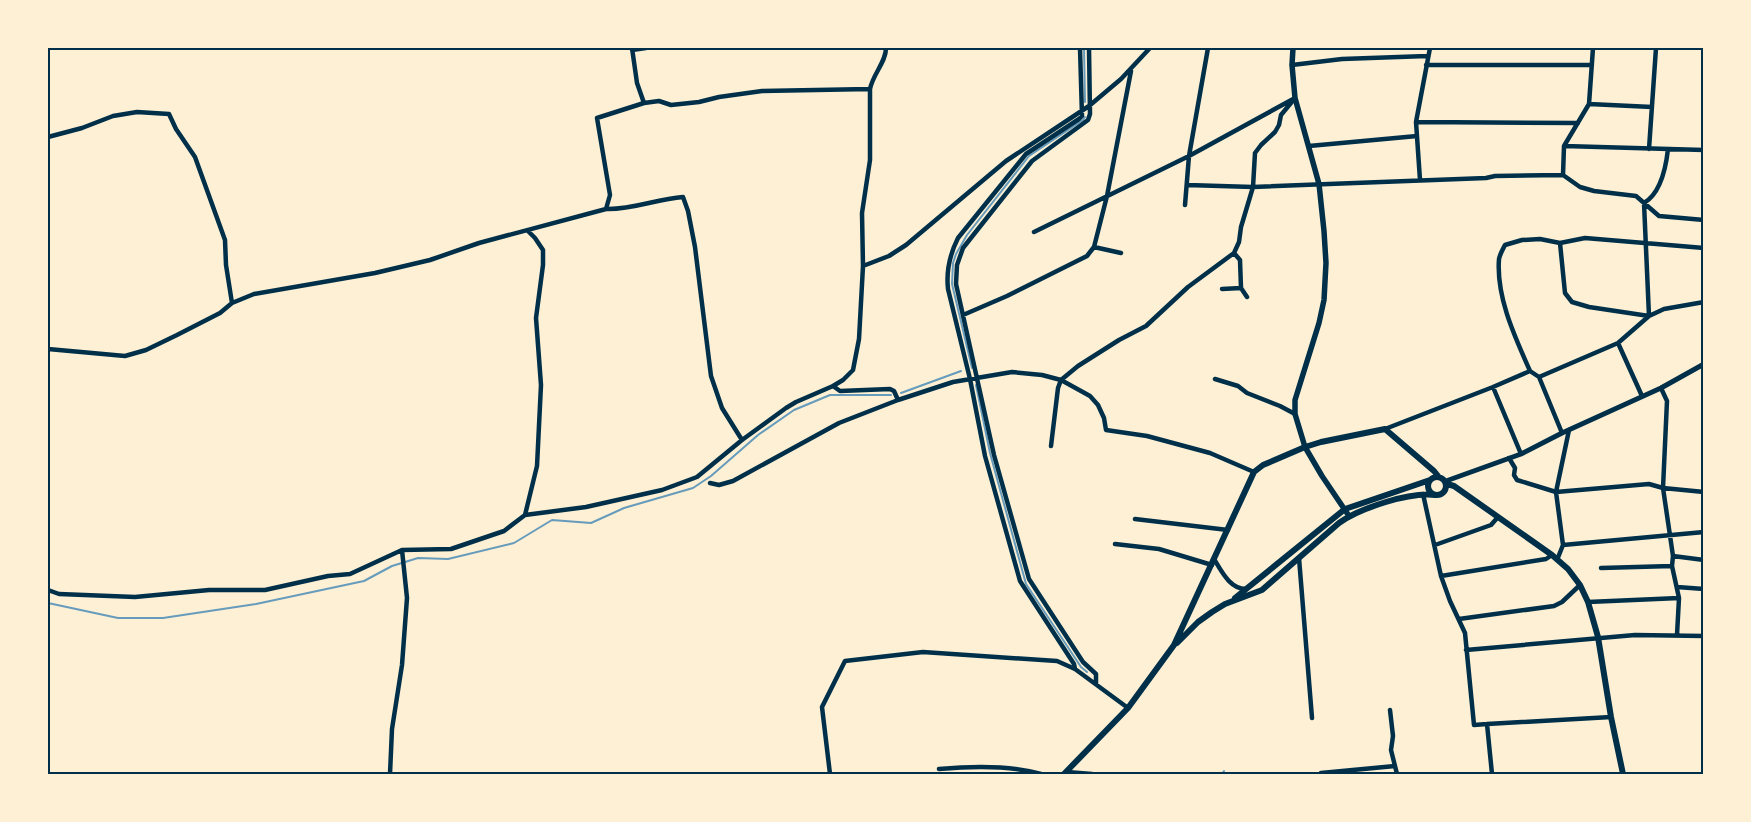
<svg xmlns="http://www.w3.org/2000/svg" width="1751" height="822" font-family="'Alegreya Sans',sans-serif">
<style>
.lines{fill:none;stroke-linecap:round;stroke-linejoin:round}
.stream{stroke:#669bbc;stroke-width:2}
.minor{stroke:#003049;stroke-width:4.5}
.tertiary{stroke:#003049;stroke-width:5}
.secondary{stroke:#003049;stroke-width:5.5}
.primary{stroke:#003049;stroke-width:6}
.neatline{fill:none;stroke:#003049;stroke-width:2}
</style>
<rect width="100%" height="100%" fill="#fdf0d5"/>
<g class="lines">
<path class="stream" d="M1084 48 1085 102
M972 368 952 284 953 263 956 254 967 235 1029 156 1083 120 1085 117
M976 385 990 453 1026 584 1081 667 1087 672
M901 393 961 371
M48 603 118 618H163L256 604 364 581 392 566 418 558 448 559 514 543 552 520 591 523 624 508 693 488 711 476 758 435 794 410 830 395H891
M1222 774 1224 771"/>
<path class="minor" d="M1089 48 1090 114 1088 120 1032 161 963 248 957 265 956 284 994 455 1029 579 1083 662 1096 674V684
M632 50 646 48
M1292 65 1342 59 1427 56
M1426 65H1592
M644 103 659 101 671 105 699 102 719 97 762 91 870 89
M1589 104 1652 107
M1416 122 1578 123
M48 137 82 128 113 116 137 112 169 114 176 129 195 157 225 240 226 265 232 303
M1309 146 1417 136
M1564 146 1704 150
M1649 149 1656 48
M1563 175 1564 146 1589 104 1593 48
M1420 180 1416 122 1430 48
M1187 185 1253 187 1486 178 1495 176 1563 175 1580 187 1594 191 1636 196 1659 216 1704 220
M1185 205 1189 156 1208 48
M606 209C632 210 656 199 683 197L688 211 695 247 711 376 722 408 742 440
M1034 232 1189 156 1295 98 1281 115 1279 125 1275 132 1261 145 1255 153 1253 187 1241 227 1239 242 1234 253 1188 287 1146 326 1119 340 1078 366 1061 380 1058 388 1051 446
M1560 243 1565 293 1572 302 1589 307 1649 316 1644 203C1661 193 1666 167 1668 149
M1094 247 1121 253
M1234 253 1240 260 1241 288 1247 297
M863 266 862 213 870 160V89C873 74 886 62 886 48
M1222 289 1241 288
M963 315 1007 296 1087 256 1094 247 1107 196 1131 71
M1618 343 1642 396
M48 349 125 356 146 350 177 335 220 313 232 303 254 294 375 273 430 260 479 243 606 209 610 195 597 118 644 103 637 83 632 48
M1530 371C1515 337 1496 297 1499 259 1500 254 1503 249 1505 245L1522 240 1540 239 1560 243 1585 238 1704 248
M1539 377 1562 433
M1215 379 1238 386 1247 393 1280 406 1295 414
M833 386 840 391 890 389 894 391 898 400
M1493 387 1521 454
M1661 388 1667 401 1663 488 1673 556 1672 566 1679 598 1677 635
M1385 429 1493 387 1530 371 1539 377 1618 343 1649 316 1664 309 1704 302
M1509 458 1515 468 1514 475 1517 480 1556 492 1649 484 1663 488 1704 492
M710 483 719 485 733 481 839 423 898 400 953 382 1012 372 1042 375 1061 380 1090 396 1098 405 1104 418 1106 430 1147 436 1210 453 1254 472
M1423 494 1441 576 1450 601 1465 633 1474 725 1487 724
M525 515 537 466 541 385 536 318 543 265V250L535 238 528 231
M1135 519 1228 530
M1115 544 1159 549 1212 565
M1435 545 1491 525 1498 517
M1563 545 1704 532
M1673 556 1704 560
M1299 558 1312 718
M1214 559C1222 572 1230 589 1246 589
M1557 560 1563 545 1556 492 1569 430
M1601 568 1672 566
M1441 576 1546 559 1552 555
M1677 587 1704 589
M48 590 59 594 135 597 209 590H265L328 576 350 574 402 550 451 549 504 531 525 515 586 507 662 490 697 477 742 440 786 408 796 402 833 386 843 380 853 370 859 339 863 266 889 256 906 245 1006 161 1089 106 1121 79 1150 48
M1588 602 1679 598
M1459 619 1554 606 1562 602 1580 585
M1466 650 1635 635 1704 636
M1075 669 1074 664 1020 581 985 456 970 379 948 289C946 271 950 254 958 238L1026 154 1079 119 1082 116 1080 48
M1390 710 1393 736 1391 750 1397 774
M939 769C971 766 1010 765 1041 774
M1067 772 1092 774
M1321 773 1395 766
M390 774 392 729 402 665 407 598 402 550
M830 774 822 707 845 661 923 652 1057 661 1075 669 1128 708
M1492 774 1487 724 1611 717"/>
<path class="tertiary" d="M1446 481 1521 454 1562 433 1661 388 1704 364"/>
<path class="secondary" d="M1293 48 1292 65 1295 98 1319 184 1324 231 1326 263 1324 300 1319 323 1295 400V414L1305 447 1322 476 1349 516"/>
<path class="primary" d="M1428 486a9 9 0 1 1 18 0a9 9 0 1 1-18 0Z
M1447 484 1454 486 1552 555 1568 569 1580 585 1588 602 1598 637 1611 717 1623 774
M1235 598 1345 509 1430 480
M1177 643 1198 622 1212 612 1225 604 1262 590 1339 523C1360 508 1409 492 1435 495
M1064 774 1128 708 1174 645 1254 472 1263 465 1305 447 1321 442 1385 429 1434 471 1438 476"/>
</g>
<rect width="1751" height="822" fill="none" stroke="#fdf0d5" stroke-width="98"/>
<rect x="49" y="49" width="1653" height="724" class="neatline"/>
</svg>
